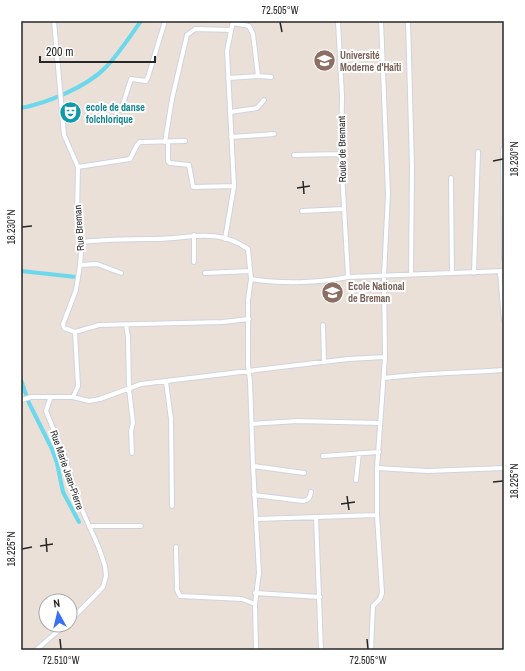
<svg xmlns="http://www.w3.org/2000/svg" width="525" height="671" font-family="'Archivo Narrow',sans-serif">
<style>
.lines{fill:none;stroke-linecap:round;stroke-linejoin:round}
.canal{stroke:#6bd8eb;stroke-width:4}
.street-casing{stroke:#ced3e0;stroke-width:6}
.street{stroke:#fff;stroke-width:4}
.ticks{fill:none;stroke:#272727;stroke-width:1.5}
.labels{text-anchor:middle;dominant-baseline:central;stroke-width:4;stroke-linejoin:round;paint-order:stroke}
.education-label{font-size:10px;font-weight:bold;fill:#785e54;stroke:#fff;text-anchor:start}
.culture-label{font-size:10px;font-weight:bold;fill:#0d838f;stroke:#fff;text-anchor:start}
.street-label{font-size:10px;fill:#272727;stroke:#fff}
.neatline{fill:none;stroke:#272727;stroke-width:1.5}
.ticks-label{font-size:10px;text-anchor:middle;fill:#272727}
</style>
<rect width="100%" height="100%" fill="#eae0d8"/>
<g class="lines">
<path class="canal" d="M21 108C47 103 87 87 106 67 119 54 130 36 141 21
M21 271 76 277
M21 380 29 403 52 449 57 463 63 492 79 522"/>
<defs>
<path id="street" d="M54 21 64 135 78 167 77 212 82 242 80 265 76 290 63 324 64 328 75 332 78 386 73 397
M338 21 342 96 341 154 348 277
M408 21 412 166 411 275
M233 23 249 26 253 34 258 76 271 77
M228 78 258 76
M121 110 131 79 146 81 148 77 165 21
M230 112 257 108 264 100
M231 137 274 134
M165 142 172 99 187 35 195 29 231 30
M168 142V161L170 163 189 165 193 187 234 186
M503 149 504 258
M294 155 341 154
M78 167 130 159 137 145 140 142 185 141
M451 178 452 273
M302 211 344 209
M194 235V262
M225 239 234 186 227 51 233 21
M82 242C107 239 130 239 155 239 190 239 216 227 248 249L251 279 248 300V365L250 381 253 466 259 573 255 604 256 650
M80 265 97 264 121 273
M500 272 504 320
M205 273 250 271
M474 273 478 152
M251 279C280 284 320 283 348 277L504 271
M126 325 128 337 129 389 133 423 131 431 132 453
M323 325 324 362
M75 332 99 325 223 322 249 319
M384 378C424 373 464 373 504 370
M166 382 171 419 172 506
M50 399 46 411 66 460 75 494 99 548 105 566 106 576 103 587 70 621
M21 400 31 397H73L89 401 100 399 141 384 348 359 385 357
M252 424 297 421 380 423
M323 456 379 452
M253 466 304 473
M377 468 428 471 504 468
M356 480 359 453
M254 495 303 501C309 500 310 497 311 492
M316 517 321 650
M256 519 377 515
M89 526H141
M176 547 177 590 180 596 242 599 255 604
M255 593 320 597
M36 650 65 625
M371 650 373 606 380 599 382 593 377 515V468L385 357 384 276 388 194 381 21"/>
</defs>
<use href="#street" class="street-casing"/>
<use href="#street" class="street"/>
</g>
<path class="ticks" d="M280 22 282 32M493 161 503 159M303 181 304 194M297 188 310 186M22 227 32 226M493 482 503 481M347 496 349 510M341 504 355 502M46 538 47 552M40 546 53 544M22 549 32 547M60 639 61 649M367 639 368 649"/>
<defs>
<symbol id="university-disc" viewBox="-11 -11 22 22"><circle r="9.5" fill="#8d6e63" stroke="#fff"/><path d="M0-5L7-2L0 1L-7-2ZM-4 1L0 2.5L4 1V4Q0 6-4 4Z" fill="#fff"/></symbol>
<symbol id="theatre-disc" viewBox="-11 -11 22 22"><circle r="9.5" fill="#0f9aa8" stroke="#fff"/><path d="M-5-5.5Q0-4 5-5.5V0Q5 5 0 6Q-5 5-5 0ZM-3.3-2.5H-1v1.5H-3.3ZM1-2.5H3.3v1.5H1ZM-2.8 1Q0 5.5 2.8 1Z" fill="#fff"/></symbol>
<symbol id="school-disc" viewBox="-11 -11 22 22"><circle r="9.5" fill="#8d6e63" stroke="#fff"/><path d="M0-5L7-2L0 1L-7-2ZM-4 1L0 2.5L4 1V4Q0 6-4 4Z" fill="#fff"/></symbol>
</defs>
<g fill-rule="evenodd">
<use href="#university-disc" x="312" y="48" width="25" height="25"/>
<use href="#theatre-disc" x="58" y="100" width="25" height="25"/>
<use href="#school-disc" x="320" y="280" width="25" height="25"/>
</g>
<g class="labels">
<g class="education-label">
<text x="340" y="55">Université<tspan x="340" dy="12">Moderne d'Haïti</tspan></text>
<text x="348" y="286">Ecole National<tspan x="348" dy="12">de Breman</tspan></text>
</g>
<g class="culture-label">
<text x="86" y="107">ecole de danse<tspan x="86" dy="12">folchlorique</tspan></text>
</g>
<g class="street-label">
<text transform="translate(342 149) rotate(-91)">Route de Bremant</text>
<text transform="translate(79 228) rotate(-94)">Rue Breman</text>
<text transform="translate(67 470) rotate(71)">Rue Marie Jean-Pierre</text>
</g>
</g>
<rect width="525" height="671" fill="none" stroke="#ffffff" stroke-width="44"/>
<g transform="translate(58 613) rotate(352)"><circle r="19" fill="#ffffff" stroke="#a9a9a9"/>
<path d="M0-3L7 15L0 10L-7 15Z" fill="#3971f6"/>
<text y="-6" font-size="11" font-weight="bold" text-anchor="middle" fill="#272727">N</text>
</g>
<path d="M40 56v6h115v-6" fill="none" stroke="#272727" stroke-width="2"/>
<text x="46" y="56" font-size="12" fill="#272727" stroke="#ffffff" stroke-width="3" paint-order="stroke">200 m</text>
<rect x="22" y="22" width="481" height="627" class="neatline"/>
<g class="ticks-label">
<text x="280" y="14">72.505°W</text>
<text transform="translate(514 159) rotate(-90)" y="4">18.230°N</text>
<text transform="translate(11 227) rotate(-90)" y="4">18.230°N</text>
<text transform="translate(514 481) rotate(-90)" y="4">18.225°N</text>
<text transform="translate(11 549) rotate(-90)" y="4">18.225°N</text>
<text x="61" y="664">72.510°W</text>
<text x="368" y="664">72.505°W</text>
</g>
</svg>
